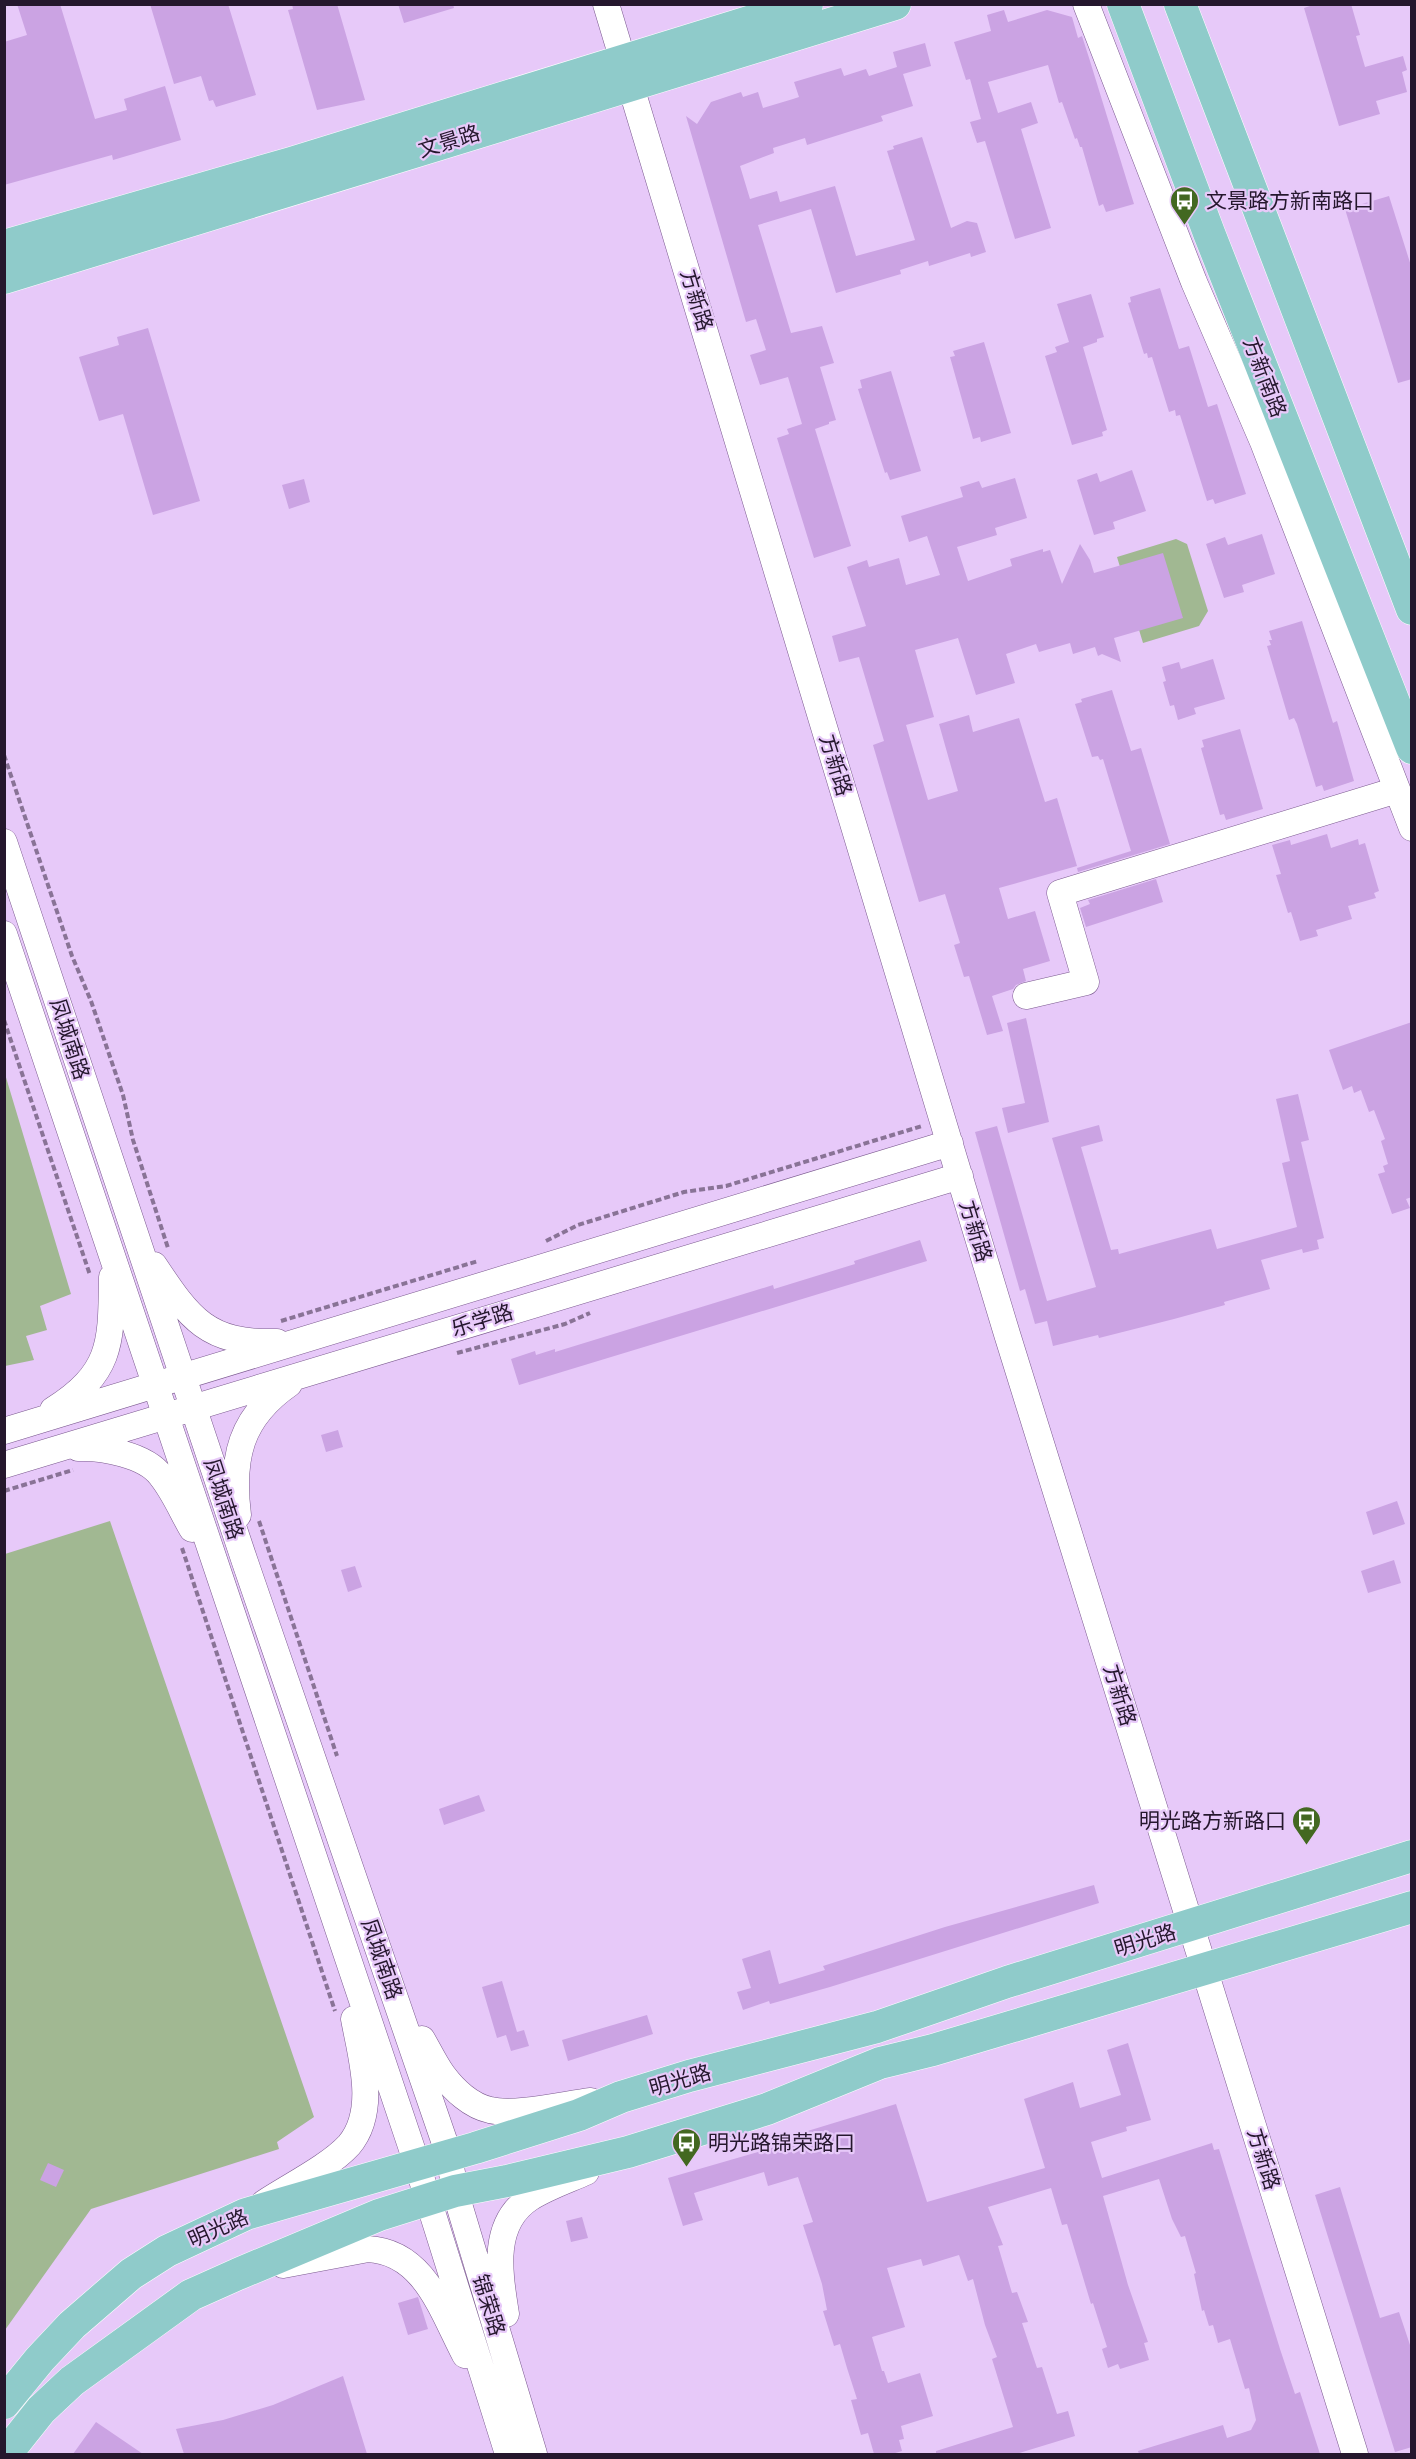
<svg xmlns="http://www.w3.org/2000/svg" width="1416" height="2459" font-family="'Public Sans','Noto Sans SC',sans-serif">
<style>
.green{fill:#a1b892}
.building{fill:#cba3e3}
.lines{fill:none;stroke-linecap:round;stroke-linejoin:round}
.minor-casing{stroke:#7b5a8f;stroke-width:27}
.major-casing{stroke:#fff;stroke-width:33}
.path{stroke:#897396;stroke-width:4;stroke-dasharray:6 3;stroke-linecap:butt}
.minor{stroke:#fff;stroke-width:26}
.major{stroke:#8fcbca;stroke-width:32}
.labels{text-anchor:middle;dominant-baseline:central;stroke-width:4.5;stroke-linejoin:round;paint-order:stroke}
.street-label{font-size:21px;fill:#25172d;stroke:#e7c9f9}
.poi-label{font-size:21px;fill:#25172d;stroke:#e7c9f9;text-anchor:start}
</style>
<rect width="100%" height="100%" fill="#e7c9f9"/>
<path class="green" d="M1176 539 1187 544 1208 611 1199 626 1143 643 1117 557Z
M5 1074 71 1294 40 1306 47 1330 26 1336 34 1360 5 1366Z
M110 1521 314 2117 277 2142 279 2149 91 2209 5 2330V1554Z"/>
<path class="building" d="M17 4H60L95 119 127 110 124 99 165 86 181 140 113 160 112 155 4 185V42L27 35Z
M150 4H228L256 95 216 107 213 100 209 101 201 76 174 84Z
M292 4H337L365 100 317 110 288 10 293 9Z
M398 4H453L454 8 404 23Z
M1316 4H1351L1360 35 1356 36 1365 67 1403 56 1407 70 1402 72 1407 92 1376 101 1380 114 1339 126 1304 8Z
M1004 10 1008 22 1047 10 1072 17 1078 38 1082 36 1090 61 1134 204 1106 212 1103 204 1099 206 1082 147H1080L1077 138 1075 139 1062 102 1059 103 1048 65 988 82 998 113 1031 102 1038 123 1021 129 1051 228 1015 239 985 141 977 143 970 122 981 119 970 79 966 80 954 42 991 31 987 15Z
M925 43 931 66 903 74 913 106 881 116 883 121 807 145 805 138 773 148 774 153 740 166 750 199 777 191 780 202 835 186 856 256 915 240 887 151 894 149 893 146 922 137 951 228 967 221 977 223 986 252 971 257 970 253 929 266 928 261 900 270 901 274 836 293 811 209 758 225 791 333 822 326 834 363 820 367 836 420 829 422V424L815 429 851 546 814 558 777 438 789 434 787 429 802 424 788 377 760 385 750 355 766 350 756 319 746 322 686 116 697 124 711 102 741 92 743 97 758 92 763 108 793 99 799 97 794 82 841 68 844 76 866 69 869 76 897 67 893 52Z
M1389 196 1412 269V379L1398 383 1345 209Z
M1160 288 1179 349 1189 346 1208 407 1217 404 1246 494 1215 504 1213 499 1207 501 1180 415 1176 416 1175 410 1169 412 1152 357 1148 358 1147 353 1144 354 1128 303 1131 302 1130 297Z
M1091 294 1104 337 1097 339V342L1083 347 1107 430 1102 432 1103 436 1072 445 1045 356 1057 352 1055 347 1069 342 1057 304Z
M148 328 200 501 153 515 123 414 99 421 79 357 119 345 117 337Z
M984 342 1011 433 981 442 980 437 973 439 950 357 955 356 953 351Z
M891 371 921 471 890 480 887 472 885 473 858 389 862 388 860 380Z
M1132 470 1146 511 1113 522 1115 529 1094 535 1077 480 1097 473 1100 482Z
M1015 478 1027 518 995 528 997 535 957 547 968 581 1012 566 1010 559 1043 549V552L1050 550 1062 584 1080 544 1090 560 1094 573 1163 553 1183 618 1114 638 1121 662 1102 654 1098 656 1095 647 1073 654 1070 643 1039 652 1036 644 1006 654 1015 683 976 695 958 638 915 650 934 717 906 725 928 800 958 791 939 724 969 715 973 732 1019 718 1045 802 1057 798 1077 866 999 888 1008 919 1035 911 1050 961 1023 969 1026 981 1016 985 1013 989 992 996 1003 1031 987 1035 969 976 964 977 954 945 960 943 945 894 919 902 873 745 884 741 859 657 839 662 832 636 866 626 847 567 867 560 869 567 899 558 906 585 940 575 927 536 909 542 901 516 963 497 960 487 979 481 982 488Z
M304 479 310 502 289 509 282 485Z
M1262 534 1275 574 1242 585 1244 592 1224 598 1206 544 1225 537 1228 545Z
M1302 621 1333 723 1337 721 1354 781 1324 791 1322 785 1316 787 1297 724 1294 718 1289 720 1267 646 1271 645 1269 640H1272L1269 631Z
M1213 659 1225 699 1194 708 1196 714 1178 720 1174 705 1170 706 1163 682 1166 681 1162 667 1179 662 1181 669Z
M1112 690 1131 751 1141 748 1170 844 1078 872 1077 868 1131 851 1103 759 1100 760 1098 756 1092 757 1075 704 1082 702 1081 699Z
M1240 729 1263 809 1226 820 1224 814 1220 815 1201 748 1204 747 1202 740Z
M1327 834 1331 848 1358 839 1359 845 1365 843 1379 891 1374 893 1376 898 1348 906 1352 919 1316 930 1318 936 1300 941 1291 912 1288 913 1276 875 1281 874 1272 845 1290 840 1291 845Z
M1156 879 1163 902 1086 927 1080 908 1090 904 1088 900Z
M1026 1018 1049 1122 1008 1133 1002 1108 1025 1103 1007 1023Z
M1412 1022V1197L1406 1199 1410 1208 1392 1214 1378 1174 1385 1172 1383 1166 1388 1164 1381 1141 1385 1139 1374 1110 1369 1112 1361 1090 1354 1093 1352 1086 1343 1090 1329 1050Z
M1298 1094 1309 1140 1301 1142 1324 1238 1317 1240 1319 1249 1303 1253 1302 1249 1261 1260 1270 1289 1224 1302 1225 1305 1174 1319 1099 1338 1098 1335 1053 1346 1047 1321 1035 1324 1025 1289 1020 1291 975 1132 997 1126 1047 1301 1096 1287 1052 1138 1099 1125 1103 1141 1081 1147 1111 1250 1118 1249 1119 1254 1211 1229 1217 1249 1297 1227 1282 1163 1290 1161 1276 1099Z
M920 1240 927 1261 519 1385 511 1359 535 1351 536 1355 555 1349V1352L773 1285 774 1289 855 1264 854 1261Z
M338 1430 343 1447 326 1452 321 1435Z
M1397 1501 1405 1524 1373 1535 1366 1512Z
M1394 1560 1401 1583 1368 1593 1361 1571Z
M355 1566 362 1587 348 1592 341 1570Z
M479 1795 485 1811 444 1825 439 1809Z
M1094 1885 1099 1903 830 1987 770 2004 769 2001 743 2010 737 1992 751 1988 742 1959 770 1950 779 1984 825 1970 823 1966 945 1927Z
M502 1981 517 2032 524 2030 529 2046 511 2051 506 2035 497 2038 482 1987Z
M647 2015 653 2034 568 2061 562 2040Z
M1128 2043 1151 2120 1126 2127 1127 2131 1091 2142 1102 2178 1212 2143 1214 2150 1219 2149 1280 2349 1295 2394 1300 2392 1320 2454H1139L1138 2451 1223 2425 1227 2438 1251 2430 1256 2420 1249 2388 1245 2389 1230 2339 1218 2343 1213 2325 1209 2326 1204 2310 1202 2311 1194 2274 1196 2273 1185 2236 1181 2237 1172 2219 1159 2179 1103 2196 1128 2285 1148 2342 1144 2343 1149 2360 1120 2369 1118 2364 1108 2368 1102 2349 1107 2347 1093 2303 1091 2304 1067 2224 1062 2225 1051 2188 988 2207 1003 2245 998 2246 1012 2293 1017 2292 1028 2322 1022 2323 1037 2368 1042 2367 1057 2414 1068 2411 1075 2436 1016 2454H936V2451L1013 2427 992 2359 997 2357 985 2325 973 2279 968 2281 959 2255 923 2266 921 2259 887 2268 905 2327 872 2337 882 2371H884L888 2383 920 2373 933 2416 901 2426 904 2439 899 2440 902 2451 892 2454H874L868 2433 861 2435 851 2400 857 2399 847 2368 840 2344 834 2346 823 2311 827 2310 822 2284 803 2225 813 2222 798 2177 768 2186 764 2172 694 2193 703 2220 683 2226 668 2178 803 2139 801 2133 896 2104 927 2202 1045 2168 1024 2099 1073 2082 1080 2108 1121 2095 1107 2050Z
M48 2163 64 2170 56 2187 40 2180Z
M1340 2187 1380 2318 1399 2312 1412 2351V2447L1395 2452 1315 2195Z
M582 2217 588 2238 571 2242 566 2221Z
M418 2297 428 2329 408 2335 398 2303Z
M343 2376 367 2454H184L176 2429 223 2420 273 2405Z
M96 2422 143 2454H73Z"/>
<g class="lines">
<defs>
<path id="minor" d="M606 4 1007 1334 1355 2454
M1086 4 1194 282 1263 442 1412 828
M4 842 245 1562 449 2155 455 2191 534 2454
M4 934 417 2164 508 2454
M1026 996 1086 982 1060 893 1397 790
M154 1265C190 1319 207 1344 277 1342
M53 1410C113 1372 111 1342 112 1277
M4 1431 950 1143
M78 1448C102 1447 146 1455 161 1476 174 1492 182 1512 192 1529
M4 1465 960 1176
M238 1515C231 1458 240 1418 289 1384
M422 2039C429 2051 435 2064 443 2075 454 2090 471 2106 490 2110 515 2116 565 2104 591 2101
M264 2203C288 2187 330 2166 349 2145 378 2111 361 2057 354 2019
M283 2265 368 2249C425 2252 442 2312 465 2355
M506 2314C500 2275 490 2224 530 2198 547 2187 568 2180 586 2172"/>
<path id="major" d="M1123 4 1209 233 1412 748
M1180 4 1412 609
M4 246 291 163 807 4
M4 278 895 4
M4 2403 40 2359 72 2325 131 2274 167 2251 246 2214 475 2148 579 2115 621 2097 689 2076 877 2027 1007 1982 1412 1856
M6 2454 41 2410 72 2381 191 2295 238 2274 379 2215 455 2191 507 2181 628 2152 767 2109 880 2063 933 2050 1412 1907"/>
</defs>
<use href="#minor" class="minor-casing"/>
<use href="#major" class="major-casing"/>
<path class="path" d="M4 755 72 956 91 1001 123 1095 133 1140 168 1248
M4 1020 90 1275
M546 1241 578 1225 684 1192 726 1186 922 1126
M281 1321 478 1261
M457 1353 565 1324 590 1313
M4 1491 73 1470
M259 1521 337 1756
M182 1548 335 2011"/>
<use href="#minor" class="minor"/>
<use href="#major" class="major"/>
</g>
<defs>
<symbol id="bus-pin" viewBox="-11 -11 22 30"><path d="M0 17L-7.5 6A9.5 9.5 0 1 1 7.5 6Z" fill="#436821" stroke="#e7c9f9"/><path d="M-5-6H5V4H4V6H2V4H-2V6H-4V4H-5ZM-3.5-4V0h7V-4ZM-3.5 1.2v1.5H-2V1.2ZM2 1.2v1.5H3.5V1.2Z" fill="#fff"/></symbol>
</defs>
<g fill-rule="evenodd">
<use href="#bus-pin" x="1168" y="184" width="33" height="45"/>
<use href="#bus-pin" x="1290" y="1804" width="33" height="45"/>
<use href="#bus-pin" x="670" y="2126" width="33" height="45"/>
</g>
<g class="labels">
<g class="street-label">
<text transform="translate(449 141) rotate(-17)">文景路</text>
<text transform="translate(697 300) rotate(73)">方新路</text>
<text transform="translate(1265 377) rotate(69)">方新南路</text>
<text transform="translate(836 765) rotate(73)">方新路</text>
<text transform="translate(70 1039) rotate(72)">凤城南路</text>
<text transform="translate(976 1231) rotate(73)">方新路</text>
<text transform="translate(482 1320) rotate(-17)">乐学路</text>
<text transform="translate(224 1499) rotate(72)">凤城南路</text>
<text transform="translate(1120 1695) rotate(73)">方新路</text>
<text transform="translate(1145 1940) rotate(-17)">明光路</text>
<text transform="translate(382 1959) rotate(71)">凤城南路</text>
<text transform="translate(680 2080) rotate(-16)">明光路</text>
<text transform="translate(1264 2159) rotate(73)">方新路</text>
<text transform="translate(218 2228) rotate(-24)">明光路</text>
<text transform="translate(489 2305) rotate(73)">锦荣路</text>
</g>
<g class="poi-label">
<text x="1206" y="200">文景路方新南路口</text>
<text x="1286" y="1820" text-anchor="end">明光路方新路口</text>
<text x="708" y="2142">明光路锦荣路口</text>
</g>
</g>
<rect width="1416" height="2459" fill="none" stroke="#25172d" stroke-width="12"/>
</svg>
